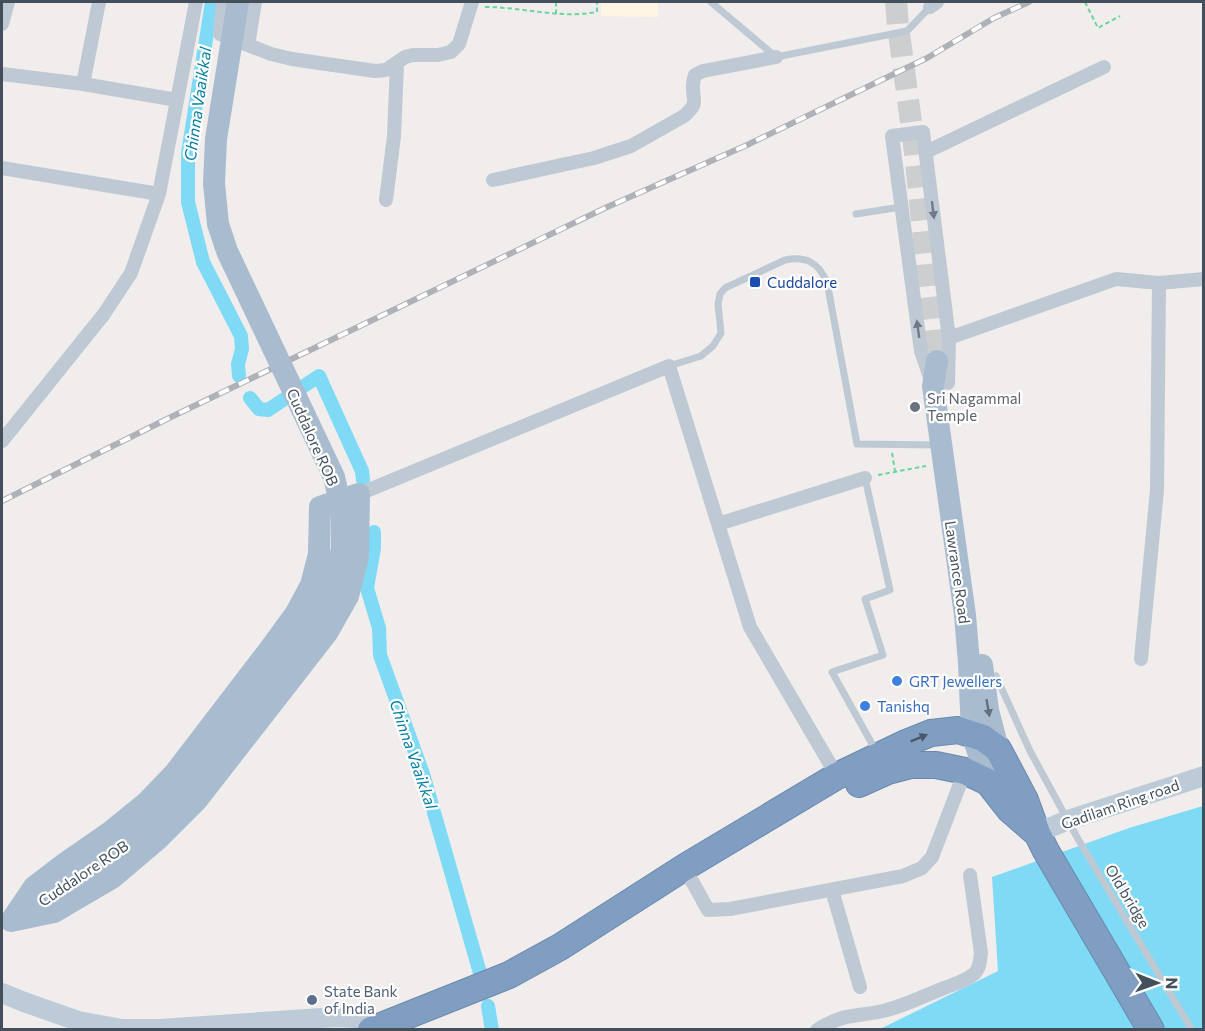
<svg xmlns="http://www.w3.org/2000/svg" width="1205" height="1031" font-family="Commissioner,sans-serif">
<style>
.commercial{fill:#fef6e3}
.water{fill:#7edaf5}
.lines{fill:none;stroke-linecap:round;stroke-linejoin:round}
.canal{stroke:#7edaf5;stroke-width:14}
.primary-tunnel{stroke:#cdcecf;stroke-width:22;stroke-dasharray:22 11;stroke-linecap:butt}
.highway-casing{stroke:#6a89ad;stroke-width:28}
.path{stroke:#6ad5a2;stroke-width:2;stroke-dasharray:4.5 3;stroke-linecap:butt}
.lane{stroke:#bec9d4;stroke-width:7}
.street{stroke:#bec9d4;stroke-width:14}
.secondary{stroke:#bdcad8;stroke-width:20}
.primary{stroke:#a9bccf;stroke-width:22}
.highway{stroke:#7f9ec2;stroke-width:26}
.rail-casing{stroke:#aeb2b8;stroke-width:6}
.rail{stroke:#fff;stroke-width:4;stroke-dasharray:11;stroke-linecap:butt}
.primary-bridge{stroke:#a9bccf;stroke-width:22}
.oneway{fill:#6e7a86}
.oneway2{fill:#62707e}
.oneway3{fill:#495866}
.transit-dot{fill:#1a4fb4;stroke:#fff;stroke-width:2}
.worship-dot{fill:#6b7280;stroke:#fff;stroke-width:2}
.shop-dot{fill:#3f7fe0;stroke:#fff;stroke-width:2}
.service-dot{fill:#5c6f8a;stroke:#fff;stroke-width:2}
.labels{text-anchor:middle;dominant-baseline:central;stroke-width:4.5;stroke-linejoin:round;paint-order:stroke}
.transit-label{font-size:15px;fill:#164399;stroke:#fff;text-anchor:start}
.worship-label{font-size:15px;fill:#5b616d;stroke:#fff;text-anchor:start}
.street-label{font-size:15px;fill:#43505c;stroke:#fff}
.shop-label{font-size:15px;fill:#366cbe;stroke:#fff;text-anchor:start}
.service-label{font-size:15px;fill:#4e5e75;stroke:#fff;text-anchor:start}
.water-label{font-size:16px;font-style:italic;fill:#027da3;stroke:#fff}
</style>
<rect width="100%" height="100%" fill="#f0edec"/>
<path class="commercial" d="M601 2H658V17L601 16Z"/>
<path class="water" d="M1203 806V1029L878 1030 998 971 992 877 1129 828Z"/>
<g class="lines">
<path class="canal" d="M212 2 188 153V202L203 262 241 336 242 349 238 364 239 376
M250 398 259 409 268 410 319 376 362 471 363 480
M374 532V548L367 588 379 628 380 655 423 774 480 973
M488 1006 492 1030"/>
<path class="primary-tunnel" d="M896 2 898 26 914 144 936 354"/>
<defs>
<path id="highway" d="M859 784 888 771 911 765H936L965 771 988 782 1010 810 1034 831
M371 1030 509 975 560 947 685 867 837 776 906 743 931 733 958 730 983 738 998 749 1025 800 1037 833 1046 851 1151 1030"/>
</defs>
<use href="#highway" class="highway-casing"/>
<path class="path" d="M556 2V15
M1085 2 1098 28 1120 16
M485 7C524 7 557 19 597 12V2
M892 453 895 471
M878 475 926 466"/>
<path class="lane" d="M711 2 776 57 907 31 930 7
M856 214 901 207
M669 366 701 356 713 346 721 333 718 304 720 294 725 288 785 260C806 256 818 262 827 282L857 444 938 445
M865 478 890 590 865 599 883 655 832 672 876 751
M996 676 1030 751 1078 839 1192 1030"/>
<path class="street" d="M223 2 220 34 271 54 292 59 375 71 386 70 405 57 413 55H438L451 52 459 44 472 2
M930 7 937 2
M2 24 8 2
M248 45 255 2
M2 74 83 84 177 100
M83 84 99 2
M926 152 1104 67
M2 168 159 194
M493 180 594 158 631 146 684 116C700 102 692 101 693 85 693 81 694 78 695 75L703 71 776 57
M386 200 394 136 397 64
M949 338 1116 279 1159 283 1204 279
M931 380 921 351 892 136 923 132 949 338 948 383
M2 441 104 314 131 273 159 194 196 2
M359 494 669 366 750 627 837 776
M718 524 865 478
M1141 659 1157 490 1159 283
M692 881 708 910 730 909 903 876 922 868 932 857 965 771
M832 890 860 987
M817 1030C843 1013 856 1017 883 1011 904 1006 924 996 944 988 954 984 966 981 974 974 980 969 980 960 981 953L970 875"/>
<path class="secondary" d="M1037 833 1068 820 1204 776
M2 993 24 1002 78 1021 122 1029H160L336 1017 356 1018 381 1026"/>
<path class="primary" d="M937 361 933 386 965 615 969 663 972 734 988 782
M359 494 358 557 348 596 327 633 197 800 158 839 112 878 54 912 11 921 34 887 64 864 110 832 147 802 174 774 272 646 296 613 311 585 319 554 320 507Z
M982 665 988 710 998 749
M23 913 67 885"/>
<use href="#highway" class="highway"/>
<defs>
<path id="rail" d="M2 501 169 418 605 208 747 145 927 58 994 18 1029 2"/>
</defs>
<use href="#rail" class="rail-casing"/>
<use href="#rail" class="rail"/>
<path class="primary-bridge" d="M67 885 130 842 177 797 302 639 318 614 334 582 342 549V511L334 477 227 251 218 224 214 183 216 139 238 2"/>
</g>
<defs><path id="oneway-solid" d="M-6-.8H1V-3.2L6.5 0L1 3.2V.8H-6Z" transform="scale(1.5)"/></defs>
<g class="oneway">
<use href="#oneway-solid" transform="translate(933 210) rotate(83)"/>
<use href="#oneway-solid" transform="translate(918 329) rotate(-98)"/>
</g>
<use class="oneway2" href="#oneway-solid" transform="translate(988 708) rotate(80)"/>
<use class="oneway3" href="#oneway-solid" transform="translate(919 738) rotate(-22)"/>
<rect class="transit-dot" x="749" y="276" width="12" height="12" rx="3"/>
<circle class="worship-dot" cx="915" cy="407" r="6"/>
<g class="shop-dot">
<circle cx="897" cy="681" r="6"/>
<circle cx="865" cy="706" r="6"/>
</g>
<circle class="service-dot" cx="312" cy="1000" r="6"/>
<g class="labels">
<g class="transit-label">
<text x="767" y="282">Cuddalore</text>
</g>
<g class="worship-label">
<text x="927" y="398">Sri Nagammal<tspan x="927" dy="17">Temple</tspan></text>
</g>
<g class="street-label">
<text transform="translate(313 437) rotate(66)">Cuddalore ROB</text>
<text transform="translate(958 572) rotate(82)">Lawrance Road</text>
<text transform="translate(1120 804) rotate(-19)">Gadilam Ring road</text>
<text transform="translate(83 873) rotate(-34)">Cuddalore ROB</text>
<text transform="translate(1128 896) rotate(59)">Old bridge</text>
</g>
<g class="shop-label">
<text x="909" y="681">GRT Jewellers</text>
<text x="877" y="706">Tanishq</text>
</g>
<g class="service-label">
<text x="324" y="991">State Bank<tspan x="324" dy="17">of India</tspan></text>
</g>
<g class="water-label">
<text transform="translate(197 104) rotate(-82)">Chinna Vaaikkal</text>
<text transform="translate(414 754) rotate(71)">Chinna Vaaikkal</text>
</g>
</g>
<rect width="1205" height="1031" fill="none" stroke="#43505c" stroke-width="6"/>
<g transform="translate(1157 983) rotate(91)" stroke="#ffffff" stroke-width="4.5" paint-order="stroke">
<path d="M0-4.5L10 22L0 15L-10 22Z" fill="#43505c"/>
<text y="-9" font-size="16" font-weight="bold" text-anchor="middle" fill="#43505c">N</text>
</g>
</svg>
